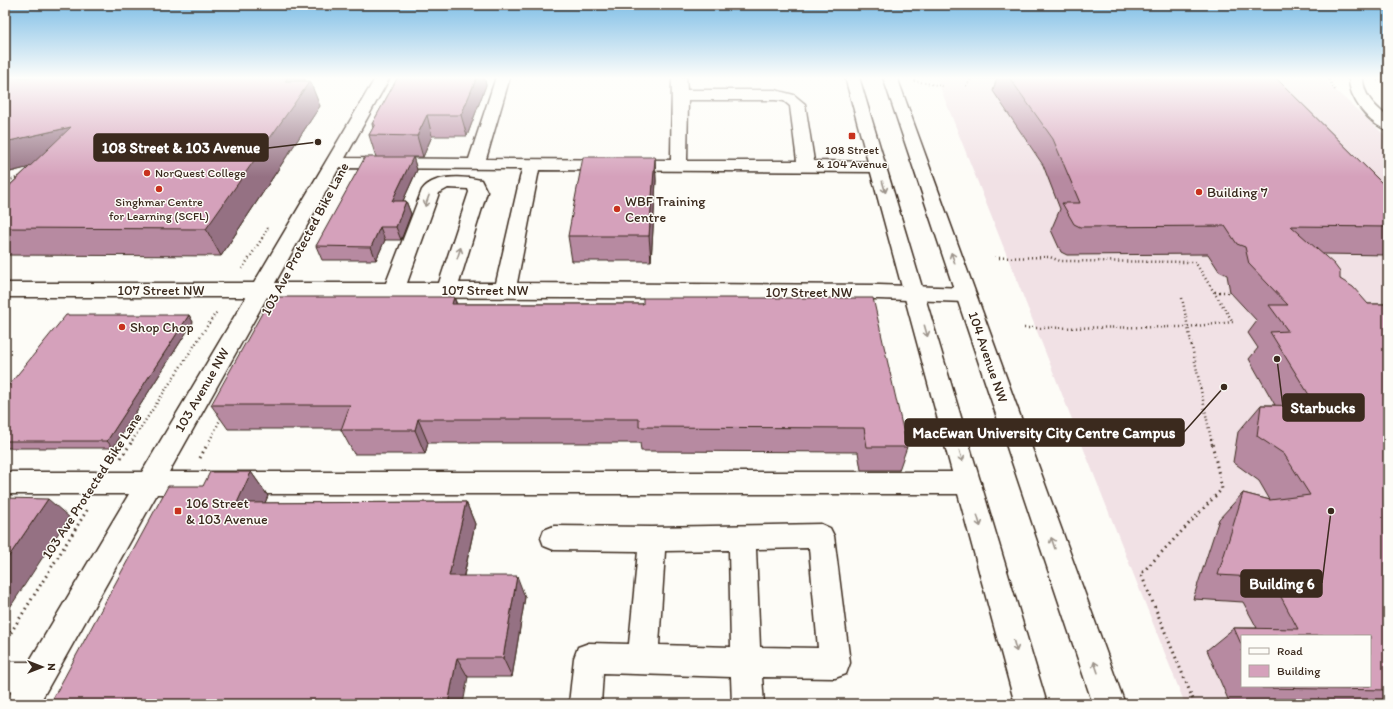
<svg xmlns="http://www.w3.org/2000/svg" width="1393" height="709" font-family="Itim,sans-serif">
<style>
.built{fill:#f1e1e5;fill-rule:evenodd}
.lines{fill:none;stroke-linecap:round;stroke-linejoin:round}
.minor-casing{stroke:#3b2a1e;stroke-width:3}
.major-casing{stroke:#3b2a1e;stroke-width:3}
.path-far2{stroke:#3b2a1e;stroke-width:2;stroke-dasharray:1 2.5;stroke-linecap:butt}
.path-far1{stroke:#3b2a1e;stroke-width:2.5;stroke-dasharray:1 3;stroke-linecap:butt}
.path{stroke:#3b2a1e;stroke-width:3;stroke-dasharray:1.5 4;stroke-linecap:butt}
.minor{fill:#fdfcf7;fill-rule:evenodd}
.major{fill:#fdfcf7;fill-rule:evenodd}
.wall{fill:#b78aa1;stroke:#3b2a1e;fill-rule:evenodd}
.shaded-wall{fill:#957183;stroke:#3b2a1e}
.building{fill:#d5a1bb;stroke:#3b2a1e}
.oneway{stroke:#9c938a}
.poi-dot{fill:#c8321e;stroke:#fdfcf7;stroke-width:1.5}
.labels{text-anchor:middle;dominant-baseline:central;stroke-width:3;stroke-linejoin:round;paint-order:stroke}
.far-poi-label{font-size:12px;fill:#3b2a1e;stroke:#fdfcf7}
.poi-label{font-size:14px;fill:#3b2a1e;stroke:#fdfcf7;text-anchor:start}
.street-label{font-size:14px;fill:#3b2a1e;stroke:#fdfcf7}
.leader{fill:none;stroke:#3b2a1e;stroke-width:1.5}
.callout-dot{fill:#3b2a1e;stroke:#fdfcf7;stroke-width:1.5}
.callout{fill:#3b2a1e;stroke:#3b2a1e;stroke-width:1.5}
.callout-label{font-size:15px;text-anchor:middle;font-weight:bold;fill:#fff}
</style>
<rect width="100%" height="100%" fill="#fdfcf7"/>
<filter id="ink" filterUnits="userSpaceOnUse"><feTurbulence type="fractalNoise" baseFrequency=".025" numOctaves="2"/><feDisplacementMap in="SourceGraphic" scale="8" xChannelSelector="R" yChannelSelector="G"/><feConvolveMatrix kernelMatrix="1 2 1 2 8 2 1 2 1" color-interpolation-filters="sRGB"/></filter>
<g filter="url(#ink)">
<path class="built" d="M936 77H1321L1388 138V704H1185ZM1242 636H1370V686H1242Z"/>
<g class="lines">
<defs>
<path id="minor" d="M376 77H390L345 158 469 159 496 77H510L486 159 671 160 672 77H686L687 90H775L794 95 805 104 814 161 878 162 884 163 887 167 884 171 878 172 539 170 517 283 879 285 966 288 973 290 976 295 973 300 966 302 879 299 267 297 169 472H968L977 475 981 483 977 491 968 494H157L39 704H6L11 692H5V662H29L129 494H5V472H142L246 297H5V283H254ZM688 100H775L784 101 790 106 797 161H687ZM339 168 522 169 496 283H459L487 192 481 180C464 176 433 174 422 190L386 283H275ZM448 188 468 189 469 192 439 283H407L439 193Z
M1349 77H1363C1363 96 1375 106 1388 117V130C1369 125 1348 97 1349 77Z
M821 524 830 528 834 536 850 663 846 674 835 678 762 677 764 704H732L731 677 603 673 601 704H569L574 658 578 647 589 643 629 644 638 551 554 550 544 546 541 538 544 530 554 526 652 527ZM809 548 818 648 760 647 756 549ZM729 550 731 647 659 645 665 551Z"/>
<path id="major" d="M845 77H859L1047 704H1015Z
M883 77H897L1125 704H1093Z"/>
</defs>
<use href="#minor" class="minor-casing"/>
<use href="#major" class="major-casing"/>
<path class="path-far2" d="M1329 80 1335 90
M914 81 943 86
M1377 81 1388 78
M966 86 972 78H1000
M5 182 21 176
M262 238 268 228"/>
<path class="path-far1" d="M995 258 1050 257 1060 261 1195 262 1233 322 1187 327 1024 328
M242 269 263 237
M1215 292H1230
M1182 298 1212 444
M130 444 217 311
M208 444 222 416"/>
<path class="path" d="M121 458 131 443
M200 458 208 443
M5 642 89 507
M1195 704 1141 574 1222 489 1212 443"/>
<use href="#minor" class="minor"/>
<use href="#major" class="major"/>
</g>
<path class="wall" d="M5 77H304L305 81 320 106 221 256 5 255V190L29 167 10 172H5Z
M398 77H484L486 85 467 136H432L423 157H413L417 170 403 201H406L411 214 401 240H385L376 260H322L316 246 376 157 369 135 373 128 372 124Z
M997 77H1275L1388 189V255L1323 254 1340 279 1368 304H1388V704H1230L1207 650 1234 628H1257L1243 602 1193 599 1219 519 1243 493 1270 500 1259 481 1233 462 1238 432 1261 405H1275L1249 359 1258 348 1248 333 1257 321 1230 292 1227 275 1219 271 1208 254 1067 255 1061 252 1051 230 1060 209 1043 165 993 91ZM1242 636 1370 686H1242Z
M655 157 656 181 651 261H572L568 236Z
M454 297 457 304H643L907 447 899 470H861L858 452 641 451 640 443H428L425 454H354L341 430V429H228L211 405Z
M189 315 193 322 113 448H5V390Z
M251 472 268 496 265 503 466 502 475 524 464 576 525 597 512 677H468L203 486Z"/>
<path class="shaded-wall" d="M288 77H304L307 85 310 81 320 106 221 256 206 229 285 81Z
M477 77H484L486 85 467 136 461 115Z
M427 115 432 136 423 157 417 136Z
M71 127 88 153 10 172 5 165V142Z
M413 157 417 170 397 214 392 201Z
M655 157 656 181 651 261 649 236Z
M406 201 411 214 401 240 396 227Z
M380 227 385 240 376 260 371 247Z
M454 297 462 322 452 304Z
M189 315 193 322 113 448 107 441Z
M418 419 428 443 425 454 415 430Z
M251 472 268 496 255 525 237 503Z
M48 499 69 517 5 615V562Z
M466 502 475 524 459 597 449 576Z
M517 576 525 597 512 677 503 658Z
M457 658 468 677 463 704H448Z"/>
<path class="building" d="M5 77H288L285 81H310L206 229 5 228V190L71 127 5 142Z
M398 77H477L461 115H427L417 136 369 135 375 124H372Z
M1009 77H1275L1388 189V227L1291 226 1334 264 1340 272V279L1353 287 1368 304H1388V690L1262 688 1261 686H1370V636H1242V646L1234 628 1298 629 1271 578 1218 575 1243 493 1270 500 1310 495 1284 454 1257 436 1261 405 1316 406 1270 332 1288 331 1269 305H1288L1249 264 1245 247 1237 244 1225 226 1080 227 1074 224 1062 203H1080L1053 139Z
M365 157H413L392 201H406L396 227H380L371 247 316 246Z
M583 157H655L649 236H568Z
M271 297H454L452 304H643V298H873L907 447H867L864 428 639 427V419H418L415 430H341L350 405H211Z
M66 315H189L107 441H5V390Z
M210 472H251L237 503 466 502 449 576H517L503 658H457L448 704H50L168 486H203Z
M5 498 48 499 5 562Z"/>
<defs><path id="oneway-shaft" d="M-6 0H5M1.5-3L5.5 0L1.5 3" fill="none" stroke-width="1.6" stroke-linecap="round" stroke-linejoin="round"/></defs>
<g class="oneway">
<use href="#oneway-shaft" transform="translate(884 187) rotate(74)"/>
<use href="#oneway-shaft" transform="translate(427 201) rotate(110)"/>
<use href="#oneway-shaft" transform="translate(459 253) rotate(-72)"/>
<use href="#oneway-shaft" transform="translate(953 258) rotate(-109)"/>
<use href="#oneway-shaft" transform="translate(926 331) rotate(74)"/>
<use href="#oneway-shaft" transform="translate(961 456) rotate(74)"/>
<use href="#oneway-shaft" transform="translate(979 521) rotate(74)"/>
<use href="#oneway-shaft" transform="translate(1053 543) rotate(-109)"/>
<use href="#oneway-shaft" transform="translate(1015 646) rotate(74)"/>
<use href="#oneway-shaft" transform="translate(1096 667) rotate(-109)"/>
</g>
</g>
<linearGradient id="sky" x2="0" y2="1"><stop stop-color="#7fbee6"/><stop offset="0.44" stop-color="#fefefb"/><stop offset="1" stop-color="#fefefb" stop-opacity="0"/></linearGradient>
<rect width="1393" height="177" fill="url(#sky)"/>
<g class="poi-dot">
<rect x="848" y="132" width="8" height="8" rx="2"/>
<circle cx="147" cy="173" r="4"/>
<circle cx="159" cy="189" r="4"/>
<circle cx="1199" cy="192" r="4"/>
<circle cx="617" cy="209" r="4"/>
<circle cx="122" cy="327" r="4"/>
<rect x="174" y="507" width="8" height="8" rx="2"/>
</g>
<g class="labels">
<g class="far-poi-label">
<text x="852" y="150">108 Street<tspan x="852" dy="14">&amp; 104 Avenue</tspan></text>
<text x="155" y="173" text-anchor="start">NorQuest College</text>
<text x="159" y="202">Singhmar Centre<tspan x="159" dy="14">for Learning (SCFL)</tspan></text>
</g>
<g class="poi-label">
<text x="1207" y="192">Building 7</text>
<text x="625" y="201">WBF Training<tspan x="625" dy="16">Centre</tspan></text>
<text x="130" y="327">Shop Chop</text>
<text x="186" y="503">106 Street<tspan x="186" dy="16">&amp; 103 Avenue</tspan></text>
</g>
<g class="street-label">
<text transform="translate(305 239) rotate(-62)">103 Ave Protected Bike Lane</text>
<text x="161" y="290">107 Street NW</text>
<text x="485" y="290">107 Street NW</text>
<text x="809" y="292">107 Street NW</text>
<text transform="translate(988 357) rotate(71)">104 Avenue NW</text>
<text transform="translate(202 390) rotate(-60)">103 Avenue NW</text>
<text transform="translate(92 486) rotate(-57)">103 Ave Protected Bike Lane</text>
</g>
</g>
<path class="leader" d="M318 142L268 148M1277 359L1283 407M1224 387L1184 432M1331 511L1322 583"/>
<g class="callout-dot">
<circle cx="318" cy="142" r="4"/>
<circle cx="1277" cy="359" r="4"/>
<circle cx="1224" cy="387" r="4"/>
<circle cx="1331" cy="511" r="4"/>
</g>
<g class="callout">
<rect x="94" y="134" width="174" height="27" rx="4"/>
<rect x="1283" y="394" width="81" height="27" rx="4"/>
<rect x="905" y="419" width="279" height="27" rx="4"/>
<rect x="1241" y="570" width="81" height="27" rx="4"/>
</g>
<g class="callout-label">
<text x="181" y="153">108 Street &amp; 103 Avenue</text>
<text x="1323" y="413">Starbucks</text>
<text x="1044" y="438">MacEwan University City Centre Campus</text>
<text x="1282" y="589">Building 6</text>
</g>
<rect width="1393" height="709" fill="none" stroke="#fdfcf7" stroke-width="20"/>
<rect x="10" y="10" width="1373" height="689" fill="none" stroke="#3b2a1e" stroke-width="1.5" filter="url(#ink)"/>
<rect x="1241" y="635" width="130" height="52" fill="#fdfcf7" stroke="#afa8a0"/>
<rect x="1249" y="648" width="20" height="6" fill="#fdfcf7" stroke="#afa8a0"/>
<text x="1277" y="655" font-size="12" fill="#3b2a1e">Road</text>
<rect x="1249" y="665" width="20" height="12" fill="#d5a1bb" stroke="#afa8a0"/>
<text x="1277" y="675" font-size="12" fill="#3b2a1e">Building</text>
<g transform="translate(42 667) rotate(90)" stroke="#fdfcf7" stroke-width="3" paint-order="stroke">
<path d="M0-3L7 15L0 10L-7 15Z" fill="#3b2a1e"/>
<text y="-6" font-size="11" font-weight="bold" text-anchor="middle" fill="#3b2a1e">N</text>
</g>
</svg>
